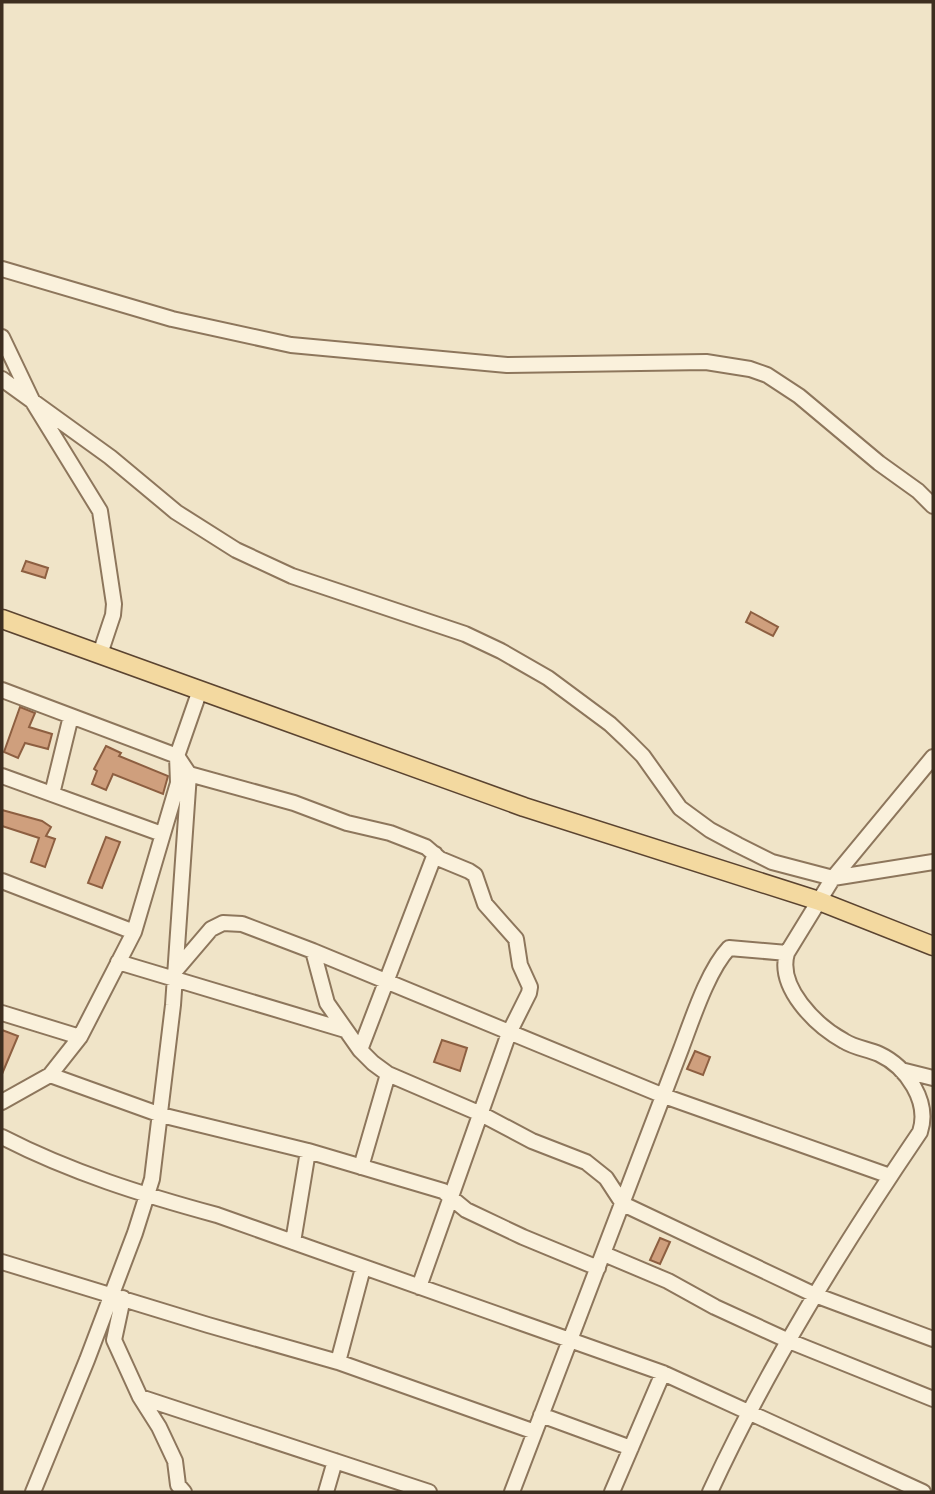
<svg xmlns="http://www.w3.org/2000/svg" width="935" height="1494" font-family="'Crimson Pro',serif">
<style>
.building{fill:#cf9f7d;stroke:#8d5f41;stroke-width:2}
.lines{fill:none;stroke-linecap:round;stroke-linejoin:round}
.minor-casing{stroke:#8d765c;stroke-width:18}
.major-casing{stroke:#5b4430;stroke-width:21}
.minor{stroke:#faf1dc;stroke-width:14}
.major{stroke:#f3d9a0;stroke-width:18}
</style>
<rect width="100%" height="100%" fill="#f0e4c8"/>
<path class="building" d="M26 561 48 568 45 578 22 571Z
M751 612 778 627 773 636 746 622Z
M20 707 35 713 29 727 52 734 48 749 25 743 18 758 4 752Z
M106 746 121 753 119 756 168 776 163 794 113 774 106 790 92 784 97 771 94 769Z
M2 810 42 821 51 827 46 836 55 839 45 867 31 862 39 838 2 826Z
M106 837 120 842 102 888 88 883Z
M2 1030 18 1036 2 1074Z
M442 1040 467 1048 460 1071 434 1062Z
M695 1051 710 1057 703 1075 687 1069Z
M660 1238 670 1242 660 1264 650 1260Z"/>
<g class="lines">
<defs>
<path id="minor" d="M2 269 172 319 291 345 507 365 706 362 750 369 767 375 799 396 879 463 918 491 933 506
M2 337 33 402 100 511 114 604 113 615 100 654
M2 379 110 457 176 512 236 550 292 576 465 634 501 651 548 678 610 724 628 741 643 756 680 808 710 830 738 845 772 862 833 878 933 862
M2 690 177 756 189 774 173 1005 152 1179 135 1233 87 1360 33 1492
M189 774 294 803 347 823 390 833 426 847 440 859 469 871 475 875 485 904 516 939 520 965 530 987 529 993 509 1033 419 1287
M2 776 162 834
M52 794 71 716
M2 881 134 932
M313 951 327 1003 360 1050 373 1063 388 1074 481 1114 532 1141 586 1162 606 1178 623 1204 815 1295 933 1339
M118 962 345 1030
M176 970 211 929 223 923 242 924 313 951 664 1096 890 1176
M2 1013 80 1037
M360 1050 435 854
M901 1070 933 1078
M50 1075 161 1115 308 1151 443 1191 466 1210 523 1237 598 1268
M2 1102 50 1075 80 1037 134 932 178 783 177 756 200 690
M2 1137C70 1172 143 1195 217 1215L663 1373 923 1492
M361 1167 388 1074
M293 1242 308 1151
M604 1254 668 1281 715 1307 789 1341 933 1399
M2 1262 208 1325 338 1362 535 1432
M123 1298 114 1340 140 1397 159 1427 175 1461 178 1485 184 1492
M338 1362 363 1268
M140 1397 429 1492
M541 1415 631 1448
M326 1492 335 1461
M512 1492 681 1049C692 1020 708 970 729 948L787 953
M612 1492 663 1373
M710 1492C768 1366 842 1247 920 1132 930 1102 907 1067 879 1054 868 1049 855 1048 844 1041 815 1025 777 987 787 953L833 878 933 757"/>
<path id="major" d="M2 619 524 807 819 901 933 946"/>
</defs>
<use href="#minor" class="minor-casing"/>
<use href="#major" class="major-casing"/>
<use href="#minor" class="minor"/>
<use href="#major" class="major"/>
</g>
<rect width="935" height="1494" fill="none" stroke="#3d2e20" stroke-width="7"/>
</svg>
